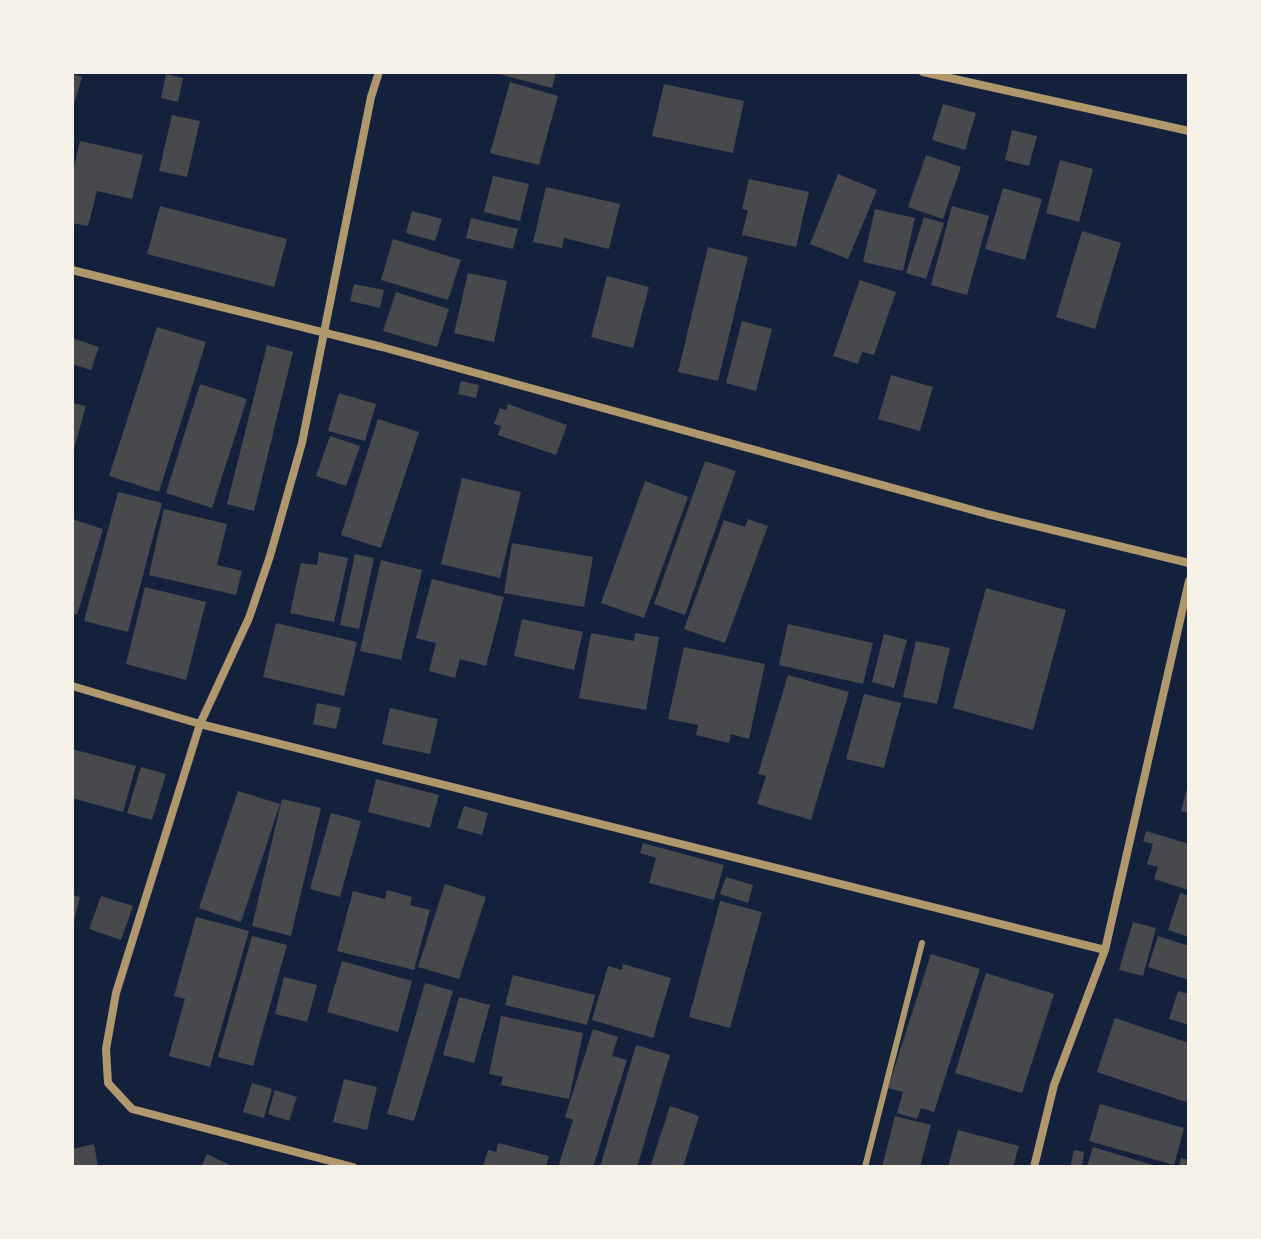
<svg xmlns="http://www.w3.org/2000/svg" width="1261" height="1239" font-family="Manrope,sans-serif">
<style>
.building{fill:#48494c}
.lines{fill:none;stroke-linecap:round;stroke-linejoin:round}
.service{stroke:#b1986c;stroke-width:6}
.minor{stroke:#b1986c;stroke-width:8}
</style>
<rect width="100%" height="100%" fill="#14213d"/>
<path class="building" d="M491 72H556L552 88Z
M72 74 82 77 73 107H72Z
M166 74 183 78 178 102 161 98Z
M510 82 558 96 539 165 490 153Z
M664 84 744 101 733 153 652 136Z
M943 104 976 113 965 150 932 140Z
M172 115 200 121 187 177 159 171Z
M1012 130 1037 136 1029 166 1005 160Z
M80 141 143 155 132 199 97 191 88 226 72 223V175Z
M926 155 961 167 943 219 908 207Z
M1060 160 1093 169 1079 222 1046 213Z
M838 174 877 190 848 259 810 244Z
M493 176 529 184 520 221 484 212Z
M749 179 809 192 796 247 742 235 748 210 742 209Z
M546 187 620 204 609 249 564 238 562 248 533 242Z
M1003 188 1042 199 1025 260 985 249Z
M160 206 287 239 274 287 147 254Z
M952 206 989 216 967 295 931 285Z
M875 209 915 218 903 271 863 262Z
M412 211 442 219 435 241 406 233Z
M924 217 944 223 926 279 906 273Z
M471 218 518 229 513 249 466 238Z
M1082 231 1121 243 1095 329 1056 317Z
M393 239 461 260 448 300 381 280Z
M708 247 748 257 718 381 678 372Z
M468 273 507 281 494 342 454 333Z
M607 276 649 287 633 348 591 337Z
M860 280 896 292 874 355 862 352 858 364 833 356Z
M354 284 384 290 380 308 350 301Z
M396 292 449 309 437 347 383 331Z
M742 321 772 329 756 391 726 383Z
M157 327 206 342 159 492 109 476Z
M72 338 99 347 91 370 72 364Z
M267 345 293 352 254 511 227 504Z
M891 375 933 387 920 431 878 419Z
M461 381 479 385 476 398 458 394Z
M200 384 247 399 212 508 166 493Z
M339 393 376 404 365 441 328 431Z
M72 403 86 406 73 452H72Z
M508 404 567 425 556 455 498 435 501 426 494 424 500 408 506 410Z
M378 419 419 432 381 548 341 535Z
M330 436 360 446 346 486 316 476Z
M705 461 736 471 685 615 654 604Z
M462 478 521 492 500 578 441 564Z
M645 481 688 497 644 618 601 603Z
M118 492 162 503 128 632 84 621Z
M164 509 227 524 217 565 242 571 236 595 149 575Z
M72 519 103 529 77 615 72 613Z
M748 519 768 526 725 643 684 629 724 520 745 527Z
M512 543 593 557 584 607 504 593Z
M319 552 348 558 334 622 290 613 301 563 317 565Z
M355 554 374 558 359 629 340 625Z
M381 560 422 570 401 660 360 651Z
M432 579 504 597 486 666 460 659 455 678 429 671 436 643 416 638Z
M145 587 206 602 186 680 126 664Z
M986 588 1066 610 1033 730 953 708Z
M522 619 583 632 574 670 514 656Z
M276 623 357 642 344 696 263 677Z
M788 624 873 643 863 684 779 665Z
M591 633 634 641 635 633 659 637 646 710 579 698Z
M884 634 907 640 894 688 872 682Z
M916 641 950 648 937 704 903 697Z
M684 647 765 664 749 739 731 734 729 743 696 735 698 725 668 719Z
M788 675 849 692 811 820 757 804 766 776 758 774Z
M864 694 901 703 884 768 846 759Z
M317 703 341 708 336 729 313 724Z
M390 708 438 719 430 754 382 744Z
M72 749 136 766 123 812 72 798Z
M141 767 166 774 152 820 127 813Z
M376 779 439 795 430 828 368 812Z
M1188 785H1189V813L1181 811Z
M238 791 280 804 241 922 199 908Z
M282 799 321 808 291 936 252 926Z
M464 806 488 813 482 835 457 828Z
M331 813 361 821 340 897 310 889Z
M1146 831 1189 844 1188 890 1154 879 1158 867 1147 864 1153 844 1143 841Z
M643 843 724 865 714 900 649 883 656 858 640 853Z
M726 877 753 885 748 903 720 894Z
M445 884 486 897 459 979 418 967Z
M387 890 412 897 410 905 430 910 414 970 337 951 353 891 385 899Z
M1180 893 1189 896V937L1168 930Z
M72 895 80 897 73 925H72Z
M101 896 133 906 121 940 89 929Z
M720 901 762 912 730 1028 689 1017Z
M196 917 249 931 210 1067 169 1056 185 999 174 996Z
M1133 922 1156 928 1143 976 1119 970Z
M252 936 287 945 253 1066 218 1057Z
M1158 936 1189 946V980L1148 967Z
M931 954 980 969 934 1112 921 1108 917 1119 897 1113 903 1092 888 1088Z
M342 961 412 981 398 1032 327 1012Z
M623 964 671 978 653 1038 592 1020 608 966 622 970Z
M986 973 1054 994 1022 1093 955 1073Z
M513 975 595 995 587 1025 505 1005Z
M284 977 317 985 307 1022 275 1014Z
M425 983 453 991 414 1121 387 1114Z
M1178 991 1189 994V1025L1169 1019Z
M459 997 490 1005 474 1063 443 1055Z
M501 1016 583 1033 569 1099 501 1085 503 1077 489 1074Z
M1115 1018 1189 1043V1103L1097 1072Z
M593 1029 618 1037 612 1056 627 1060 593 1167H568L559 1164 573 1120 565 1117Z
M636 1045 670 1055 637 1167H600Z
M344 1079 377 1087 367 1130 333 1122Z
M252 1083 272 1089 264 1118 243 1112Z
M275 1090 297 1097 289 1121 268 1114Z
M1100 1104 1184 1128 1174 1165 1089 1141Z
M670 1106 699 1116 683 1167H650Z
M895 1116 931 1125 920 1167H882Z
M958 1130 1019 1146 1013 1167H948Z
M498 1143 549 1156 546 1167H483L488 1150 496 1152Z
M94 1144 98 1167H72V1149Z
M1093 1147 1156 1166 1155 1167H1087Z
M1074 1150 1084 1152 1082 1167H1070Z
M207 1154 234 1167H201Z
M1181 1158 1189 1160V1167H1179Z"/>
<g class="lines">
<path class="service" d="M865 1167 922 943"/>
<path class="minor" d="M923 72 1189 131
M72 270 382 347 987 514 1189 563
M72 686 200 724 1105 950
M353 1167 132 1109 108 1083 106 1049 116 993 200 724 249 618 270 556 302 443 371 97 379 72
M1034 1167 1054 1085 1105 950 1189 581"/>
</g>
<rect width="1261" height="1239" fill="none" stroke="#f6f1e7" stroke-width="148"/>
</svg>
